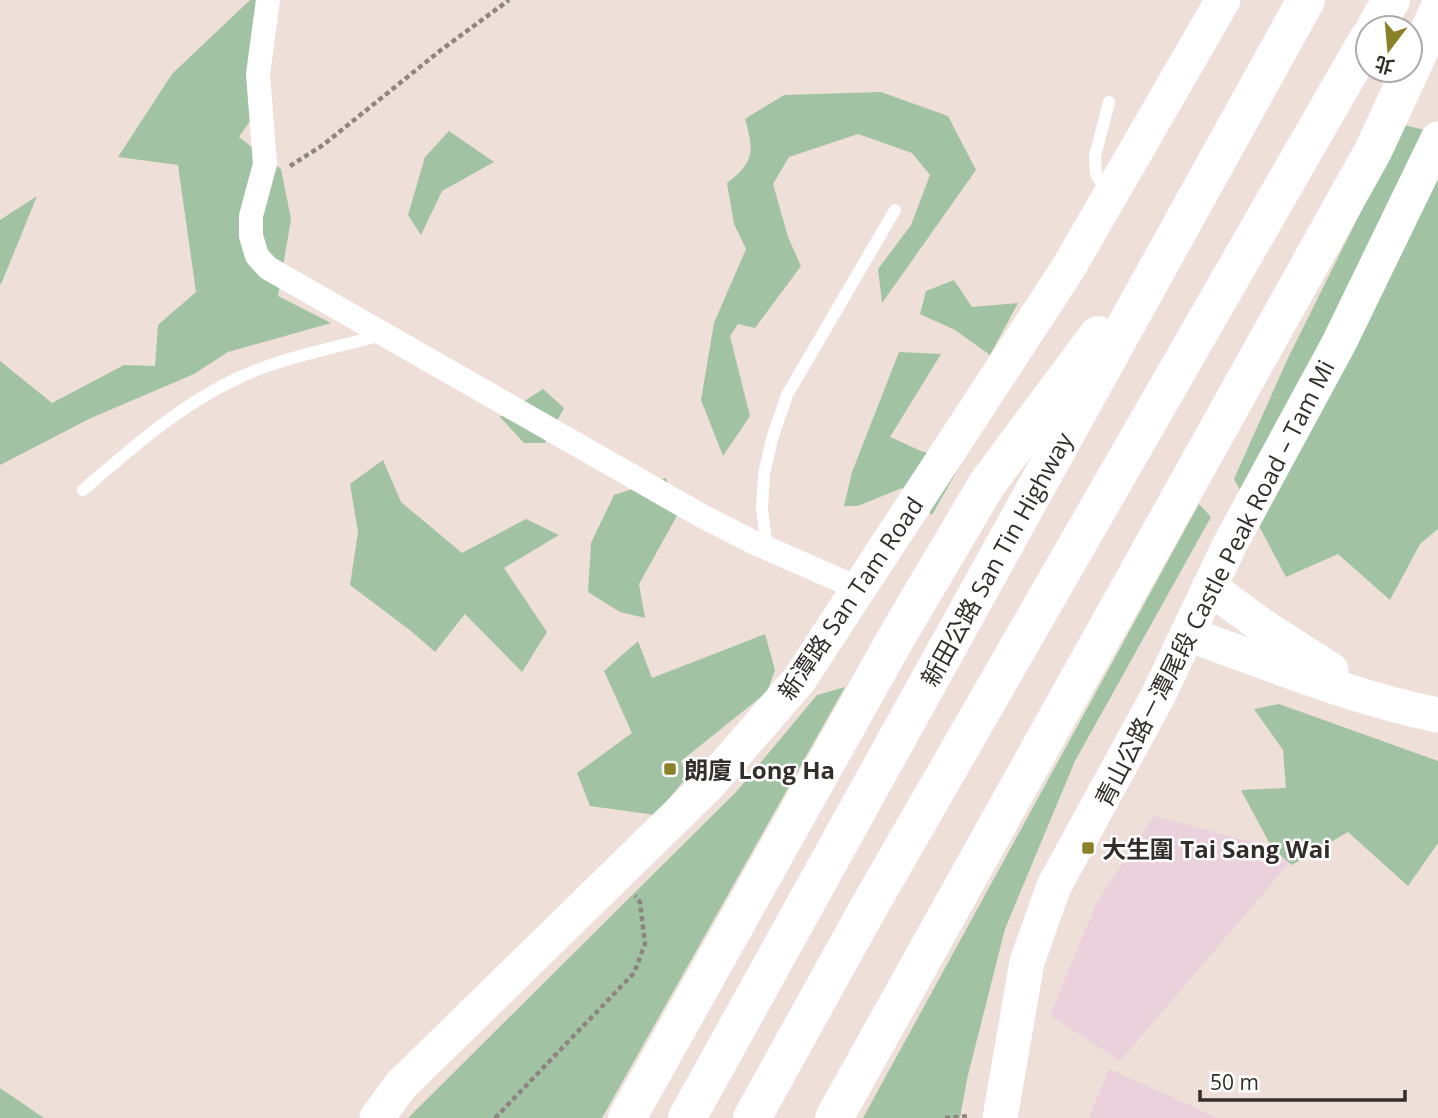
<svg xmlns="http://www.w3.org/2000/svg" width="1438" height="1118" font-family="'Open Sans','Noto Sans TC',sans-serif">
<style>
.industrial{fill:#ead1db}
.green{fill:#a1c3a3}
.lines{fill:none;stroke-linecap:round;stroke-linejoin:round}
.path{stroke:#8f8580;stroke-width:4.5;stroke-dasharray:5 3.5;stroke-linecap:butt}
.lane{stroke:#fff;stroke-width:12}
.street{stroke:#fff;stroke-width:24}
.secondary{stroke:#fff;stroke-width:35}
.highway{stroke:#fff;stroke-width:38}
.poi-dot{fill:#8a8128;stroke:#fff;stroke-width:2.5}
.labels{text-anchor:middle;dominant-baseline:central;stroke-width:5;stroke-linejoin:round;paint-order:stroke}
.street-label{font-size:24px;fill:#332e2b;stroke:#fff}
.poi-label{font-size:24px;font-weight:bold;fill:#332e2b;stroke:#fff;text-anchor:start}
</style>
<rect width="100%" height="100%" fill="#eedfd8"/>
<path class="industrial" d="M1154 816 1297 854 1120 1061 1050 1015 1097 902Z
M1109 1069 1218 1118H1089Z"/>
<path class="green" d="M250 0H257L271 90 239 137 281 169 291 219 278 296 331 323 228 352 194 374 91 418 0 465V361L52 403 124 365 155 366 158 325 196 292 178 165 118 157 172 74Z
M881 92 948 116 976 170 882 303 878 269 911 225 930 175 912 153 858 134 789 157 773 184 788 237 801 266 755 328 738 324 730 336 750 416 723 456 701 400 714 323 746 249 734 224 727 183C755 162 754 150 745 119L784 95Z
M1404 125 1438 133V529L1420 544 1390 600 1338 554 1286 577 1234 479 1288 358Z
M449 131 494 162 442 191 421 235 408 215 425 157Z
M37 196 2 282 0 285V220Z
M954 280 972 307 1018 303 990 355 955 330 920 314 926 291Z
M899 352 941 354 890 437 921 451 962 462 932 515 902 488 858 506H844L852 472Z
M543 389 564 408 545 443H524L500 417Z
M383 460 401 502 462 553 526 519 559 535 504 568 547 632 522 672 465 614 435 652 411 631 350 585 358 532 350 484Z
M666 478 678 514 639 584 645 618 620 612 588 592 591 543 614 495Z
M1199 504 1211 517 1075 761 1005 929 967 1079 960 1118H863Z
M765 634 775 670 767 692 681 761 687 777 655 815 590 806 577 773 632 733 604 671 638 641 652 678Z
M845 687 602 1118H408L737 791 817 695Z
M1279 704 1438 761V843L1408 886 1348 832 1292 865 1272 848 1241 790 1286 788 1283 750 1254 709Z
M0 1088 44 1118H0Z"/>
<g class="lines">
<path class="path" d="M290 166 323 145 441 50 509 0
M495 1118 634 973 645 944 640 902 635 896
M945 1118 970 1116"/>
<path class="lane" d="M1108 193 1096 174 1095 156 1109 102
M83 490C132 448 180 405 238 378 283 357 334 348 382 335
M767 548 762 509 764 474 772 439 787 395 895 210"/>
<path class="street" d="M268 0 258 74 265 164 251 216V236L257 256 268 268 700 515 755 543 860 589"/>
<path class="secondary" d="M1209 587 1264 627 1331 670
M1187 634C1270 663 1352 698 1438 715
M377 1118 400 1086 708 785 799 680 1067 270 1223 0
M1000 1118 1027 962 1054 886 1158 696 1229 546 1339 343 1438 139"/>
<path class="highway" d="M1375 28 1391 0
M627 1118 896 638 987 484 1098 335
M687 1118 1306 0
M752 1118 866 912 1368 39
M834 1118 1373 151 1438 11"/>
</g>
<g class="poi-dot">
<rect x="663" y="762" width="14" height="14" rx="3.5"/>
<rect x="1081" y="841" width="14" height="14" rx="3.5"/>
</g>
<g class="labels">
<g class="street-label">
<text transform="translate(996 559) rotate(-61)">新田公路 San Tin Highway</text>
<text transform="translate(1214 583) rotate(-63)">青山公路－潭尾段 Castle Peak Road – Tam Mi</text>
<text transform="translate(850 598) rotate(-56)">新潭路 San Tam Road</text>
</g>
<g class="poi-label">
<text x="684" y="769">朗廈 Long Ha</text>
<text x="1102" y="848">大生圍 Tai Sang Wai</text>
</g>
</g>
<g transform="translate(1389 49) rotate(196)"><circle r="33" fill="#ffffff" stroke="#adabaa" stroke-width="2"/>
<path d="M0-5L12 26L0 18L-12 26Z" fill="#8a8128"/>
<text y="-10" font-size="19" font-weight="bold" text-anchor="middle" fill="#332e2b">北</text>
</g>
<path d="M1200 1090v10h205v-10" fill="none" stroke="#332e2b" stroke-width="3.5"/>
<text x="1210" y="1090" font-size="21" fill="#332e2b" stroke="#ffffff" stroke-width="5" paint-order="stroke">50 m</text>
</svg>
